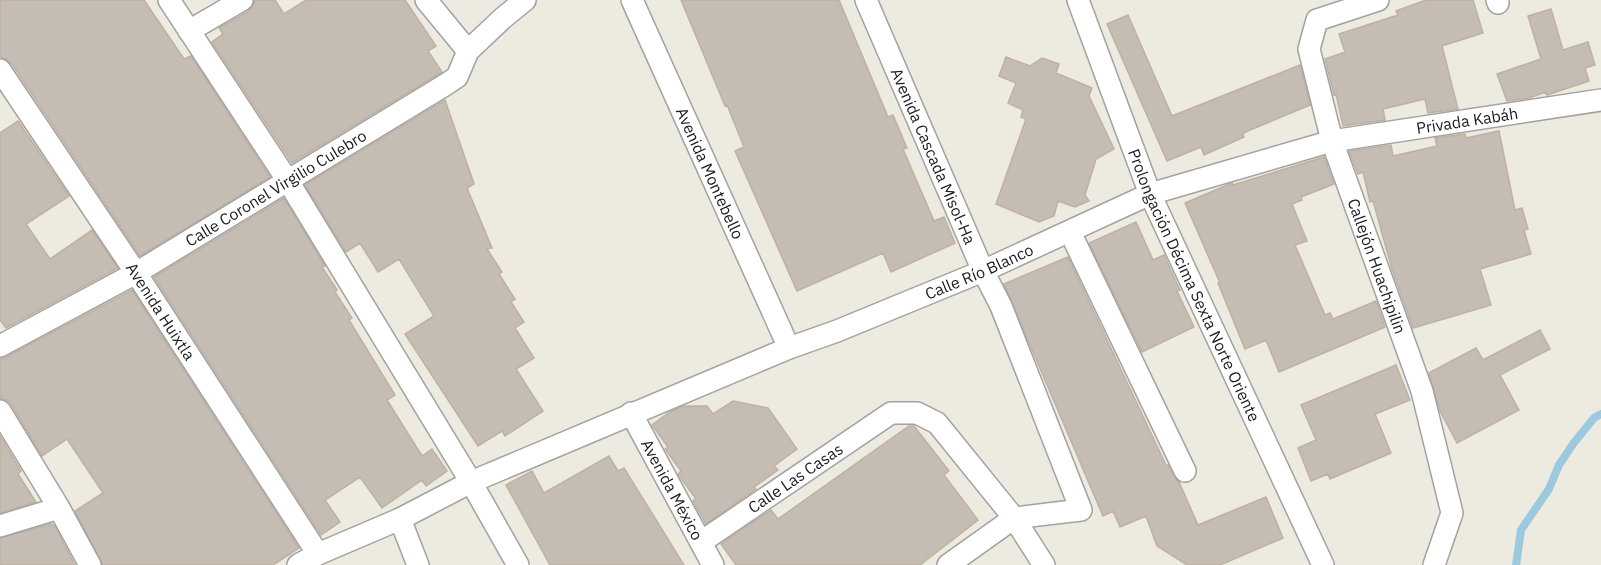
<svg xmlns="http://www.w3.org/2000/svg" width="1601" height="565" font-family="'IBM Plex Sans',sans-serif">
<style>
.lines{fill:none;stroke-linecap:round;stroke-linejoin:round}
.stream{stroke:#9dc9de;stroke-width:8}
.building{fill:#c5bcb3;stroke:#bfb1a2;stroke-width:1.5}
.street-casing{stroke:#a2a2a2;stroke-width:24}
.street{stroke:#fff;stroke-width:21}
.labels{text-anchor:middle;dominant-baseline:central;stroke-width:4.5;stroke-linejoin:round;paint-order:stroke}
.street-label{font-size:16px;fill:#1b1b1b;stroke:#fff}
</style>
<rect width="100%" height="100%" fill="#edeae0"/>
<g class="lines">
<path class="stream" d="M1516 565 1521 530 1549 489 1559 465 1573 444 1594 418 1601 414"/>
</g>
<path class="building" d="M0 0H144L184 59 191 56 270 177 140 256 12 64 6 59 0 57Z
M255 0H275L284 14 306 0H405L436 46 428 51 442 72 292 163 212 42 223 34 219 28 249 11 253 6Z
M681 0H839L888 117 893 115 907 148 903 149 934 221 944 217 955 243 891 272 883 253 797 291 735 151 744 147 727 105 725 106Z
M1426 0H1473L1483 33 1442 46 1458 109 1428 113 1425 99 1383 109 1385 120 1343 126 1336 94 1334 95 1325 59 1345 52 1339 34 1398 15 1396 11Z
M1551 9 1563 50 1588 42 1595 65 1585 68 1589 81 1547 95 1546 92 1529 98 1507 101 1497 74 1541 59 1528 16Z
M1128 15 1172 116 1300 65 1310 105 1243 133 1244 137 1204 155 1201 147 1167 161 1107 24Z
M1006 57 1030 66 1042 58 1059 64 1056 73 1092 88 1089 96 1114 149 1096 159 1085 195 1089 201 1075 207 1058 201 1054 216 1039 222 996 204 1026 119 1021 117 1023 110 1008 103 1016 83 999 76Z
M445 100 474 184 467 188 492 248 487 249 502 272 499 274 515 299 511 302 524 322 515 328 534 358 516 369 543 411 505 436 502 431 478 446 405 334 434 316 399 259 378 272 360 243 346 252 305 185Z
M18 121 69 196 26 224 50 259 92 230 118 268 6 328 0 320V133Z
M1499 131 1515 210 1522 208 1528 229 1524 230 1531 254 1480 269 1491 305 1413 328 1392 269 1373 201 1370 202 1363 172 1358 174 1349 151 1391 145 1393 156 1437 146 1435 138 1465 134 1466 138Z
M1324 157 1334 184 1301 197 1302 200 1292 204 1307 241 1295 245 1325 315 1330 313 1333 319 1376 301 1385 327 1279 372 1266 340 1245 349 1218 283H1220L1185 203 1232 183 1233 185Z
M284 198 325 266 322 267 337 290 335 292 352 318 349 320 395 395 387 400 422 456 432 449 447 471 426 486 422 480 382 508 360 477 325 500 340 522 321 535 154 277Z
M1136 222 1153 260 1164 255 1180 290 1177 291 1194 327 1142 352 1089 243Z
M1068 257 1166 465H1168L1174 477 1179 482 1198 525 1266 497 1283 538 1220 565H1187L1157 546 1146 516 1120 527 1113 511 1103 516 1004 284Z
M132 290 299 548 273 565H103L75 511 103 493 67 439 42 456 11 404 7 400 0 398V359L6 357Z
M1540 330 1550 349 1500 375 1519 410 1457 443 1440 411 1429 373 1476 348 1483 360Z
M1396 365 1410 400 1375 414 1391 453 1330 479 1328 474 1311 481 1298 448 1316 440 1301 405Z
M733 401 768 408 797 449 774 466 778 470 754 487 756 489 706 524 693 501 696 499 678 474 681 471 665 449 668 447 652 425 670 412 683 406H707L713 414Z
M909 426H914L949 471 944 475 978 520 920 565H736L721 544 771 510 778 519Z
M0 436 21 471 18 474 36 502 0 513Z
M609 456 618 471 624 468 684 565H550L506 485 532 471 544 493Z
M51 524 54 525 75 565H0V538Z"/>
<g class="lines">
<defs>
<g id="street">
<path d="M169 0 288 181 471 482 518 565"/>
<path d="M426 0 468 51"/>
<path id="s1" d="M632 0 789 348"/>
<path id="s2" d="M866 0 983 271 1001 306 1081 510 1014 518 948 565"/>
<path id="s3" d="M1078 0 1150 194 1323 565"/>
<path id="s4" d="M1378 0 1317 20 1309 49 1332 141 1422 391 1452 513 1434 565"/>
<path d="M1497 0 1498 3"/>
<path d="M189 31 242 0"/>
<path id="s5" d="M0 70 136 273 318 554"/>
<path d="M1070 232 1185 471"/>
<path id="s6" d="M0 346 136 273 445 85 457 77 468 51 503 18 525 0"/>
<path d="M0 411 59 508 90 565"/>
<path id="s7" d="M631 413 713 565"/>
<path d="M400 519 418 565"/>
<path d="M0 526 59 508"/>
<path id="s8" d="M701 542 891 413H917L937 423 1014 518 1044 565"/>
<path id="s9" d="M298 565 318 554 400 519 471 482 789 348 837 331 983 271 1150 194 1332 141 1601 100"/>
</g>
</defs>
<use href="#street" class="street-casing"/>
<use href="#street" class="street"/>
</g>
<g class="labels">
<g class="street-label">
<text stroke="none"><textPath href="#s9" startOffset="1256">Privada Kabáh</textPath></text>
<text stroke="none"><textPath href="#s2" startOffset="170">Avenida Cascada Misol-Ha</textPath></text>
<text stroke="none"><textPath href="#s1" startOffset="190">Avenida Montebello</textPath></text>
<text stroke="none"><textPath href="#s6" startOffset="318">Calle Coronel Virgilio Culebro</textPath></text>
<text stroke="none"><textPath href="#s4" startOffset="322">Callejón Huachipilin</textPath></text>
<text stroke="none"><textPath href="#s9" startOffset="742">Calle Río Blanco</textPath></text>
<text stroke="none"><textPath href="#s3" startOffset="308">Prolongación Décima Sexta Norte Oriente</textPath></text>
<text stroke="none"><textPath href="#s5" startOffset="290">Avenida Huixtla</textPath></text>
<text stroke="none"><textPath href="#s8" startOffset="114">Calle Las Casas</textPath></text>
<text stroke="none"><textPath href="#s7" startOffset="87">Avenida México</textPath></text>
</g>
</g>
</svg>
